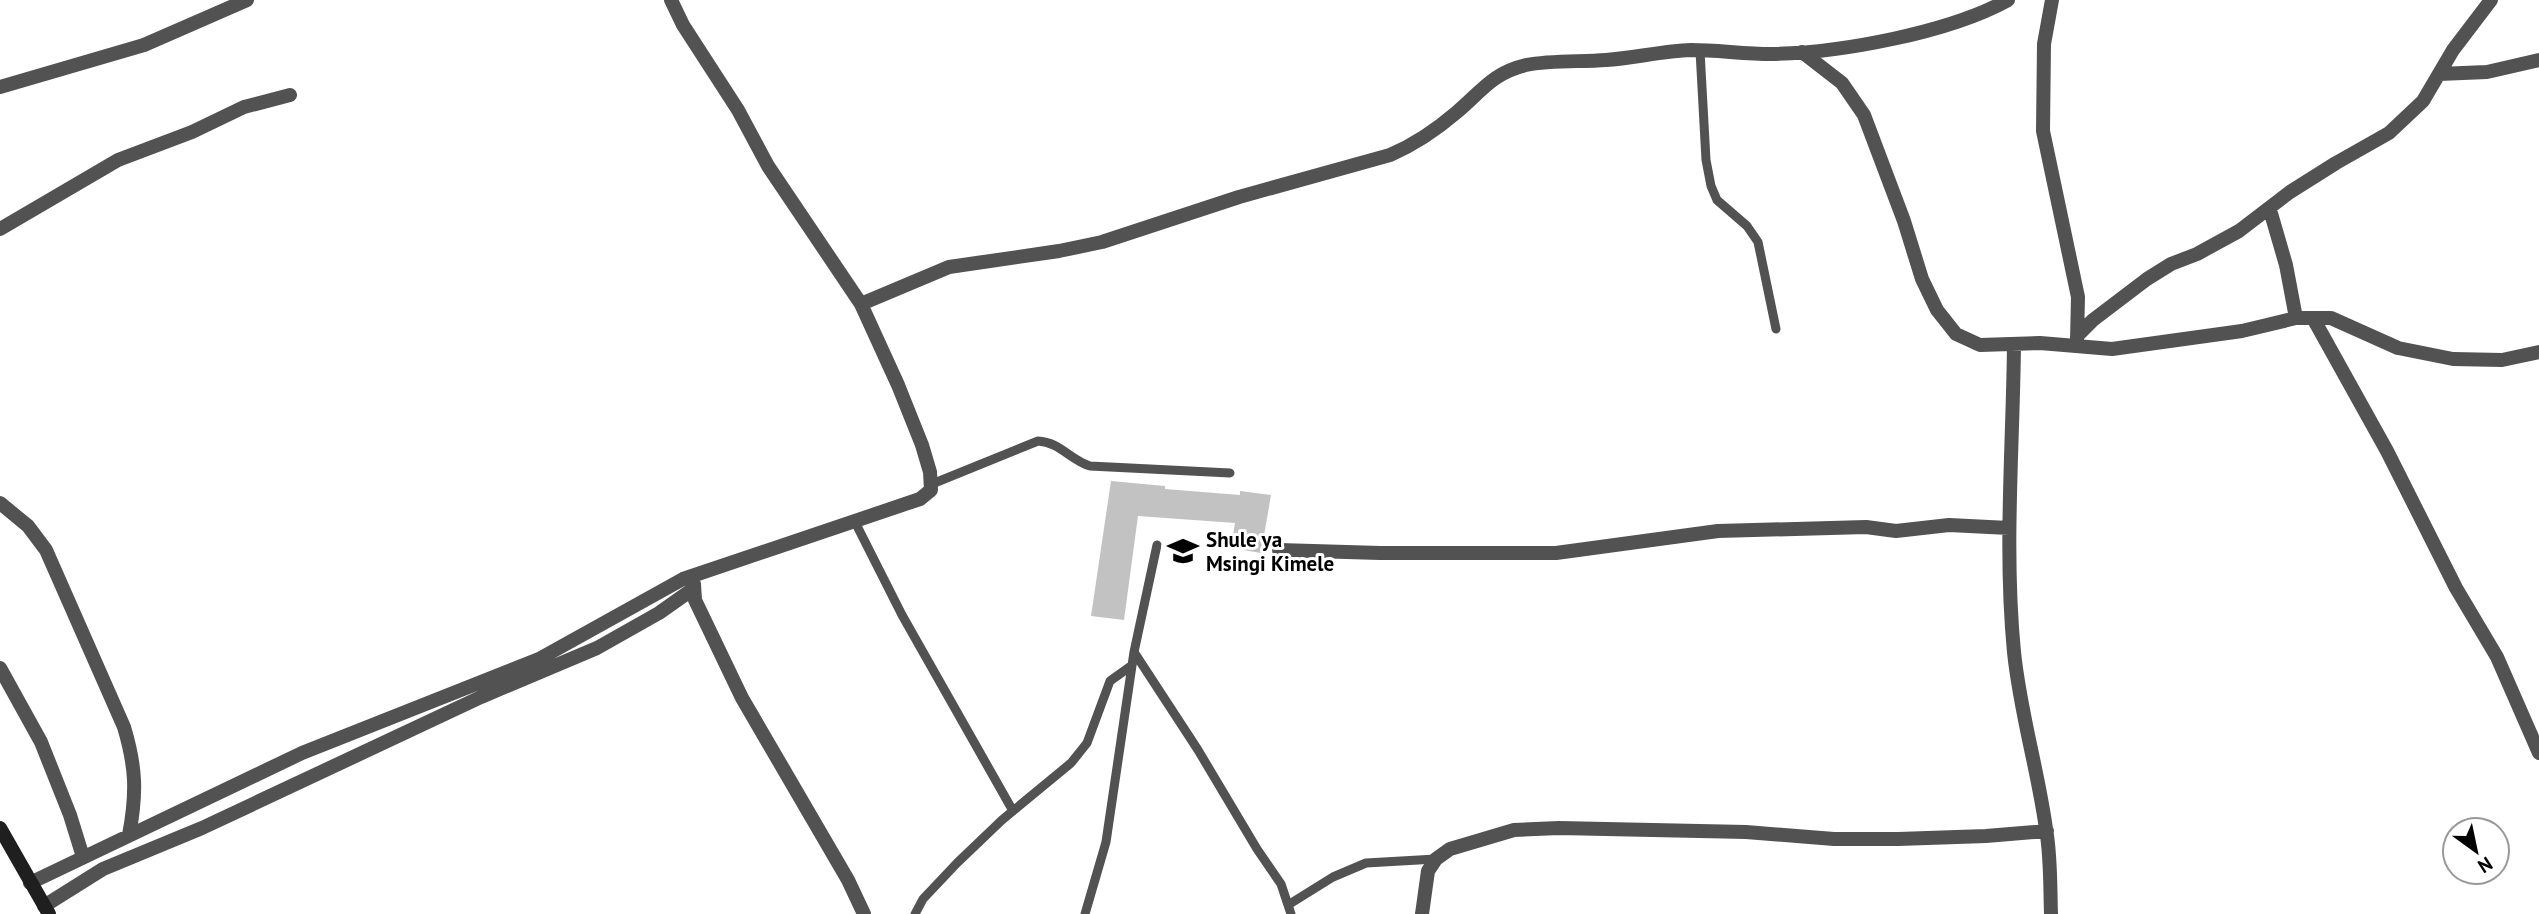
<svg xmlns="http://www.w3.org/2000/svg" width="2539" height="914" font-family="'PT Sans',sans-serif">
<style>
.building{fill:#c2c2c2}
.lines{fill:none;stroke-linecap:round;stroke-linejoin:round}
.lane{stroke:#525252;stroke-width:9}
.street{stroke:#525252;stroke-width:14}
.secondary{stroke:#1f1f1f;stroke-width:14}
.labels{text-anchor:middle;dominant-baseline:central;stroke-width:6;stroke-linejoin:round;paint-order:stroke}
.poi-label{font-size:21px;font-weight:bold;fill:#000;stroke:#fff;text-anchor:start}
</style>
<rect width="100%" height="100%" fill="#fff"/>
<path class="building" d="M1111 481 1165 486V489L1240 495V491L1271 495 1261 553 1231 548 1235 523 1138 516 1124 620 1091 616Z"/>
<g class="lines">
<path class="lane" d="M1700 51 1706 160 1711 186 1717 200 1747 226 1758 242 1776 329
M932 484 1038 441C1060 442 1070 460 1090 466L1230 473
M854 520 902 615 1013 811
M1134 652 1198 750 1257 849 1281 884 1291 914
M1288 905 1333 877 1366 863 1436 859
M915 914 923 899 957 863 1002 820 1071 763 1087 743 1110 681 1131 666
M1085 914 1106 842 1134 652 1157 545"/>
<path class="street" d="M2052 0 2044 44 2043 131 2078 297 2077 340
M1802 52 1842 83 1864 115 1904 221 1922 279 1937 310 1956 334 1980 345 2040 343 2112 349 2242 331 2296 318H2331L2398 348 2453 359 2502 360 2539 352
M2439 74 2487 72 2539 60
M0 87 144 45 247 0
M2270 210 2286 265 2296 318
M0 229 118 160 192 132 244 107 290 95
M861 304 949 267 1059 251 1102 242 1239 197 1390 155C1416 144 1436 130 1457 112 1481 92 1492 73 1526 65 1552 60 1580 62 1606 60 1634 58 1663 51 1691 50 1717 50 1744 54 1771 54 1839 53 1948 33 2008 0
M2313 318 2387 451 2456 588 2497 657 2539 753
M2077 336 2093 320 2147 279 2171 264 2197 254 2239 231 2290 192 2336 163 2389 133 2423 101 2453 50 2491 0
M2014 344C2013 447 2004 549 2014 652 2020 712 2038 770 2046 829 2051 857 2050 886 2051 914
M0 503 28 526 46 550 124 727C136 767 137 793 129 835
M1279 550 1380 553H1556L1718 531 1866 527 1896 531 1949 525 2009 528
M694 584 695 600 742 698 848 880 864 914
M0 668 41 742 70 815 83 857
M30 883 302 753 539 659 683 579 920 499 931 490 930 472 922 445 898 385 861 304 768 166 738 110 683 25 671 0
M44 906 103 869 202 828 481 697 597 648 659 613 693 589
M1422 914 1428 871 1436 859 1450 849 1514 830 1559 828 1746 832 1834 839H1898L1986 836 2047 831"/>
<path class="secondary" d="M0 828 49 914"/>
</g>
<defs>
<symbol id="school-bare" viewBox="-9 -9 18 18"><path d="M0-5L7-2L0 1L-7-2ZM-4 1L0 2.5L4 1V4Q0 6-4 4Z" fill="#000" stroke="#fff" stroke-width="2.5" paint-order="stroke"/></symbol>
</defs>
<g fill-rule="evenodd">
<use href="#school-bare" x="1161" y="529" width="44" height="44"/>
</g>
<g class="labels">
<g class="poi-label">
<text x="1206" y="539">Shule ya<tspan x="1206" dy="24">Msingi Kimele</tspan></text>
</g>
</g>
<g transform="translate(2476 851) rotate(147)"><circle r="33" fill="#ffffff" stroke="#999999" stroke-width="2"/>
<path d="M0-5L12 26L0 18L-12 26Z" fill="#000000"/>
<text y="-10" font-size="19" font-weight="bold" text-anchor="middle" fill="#000000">N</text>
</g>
</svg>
